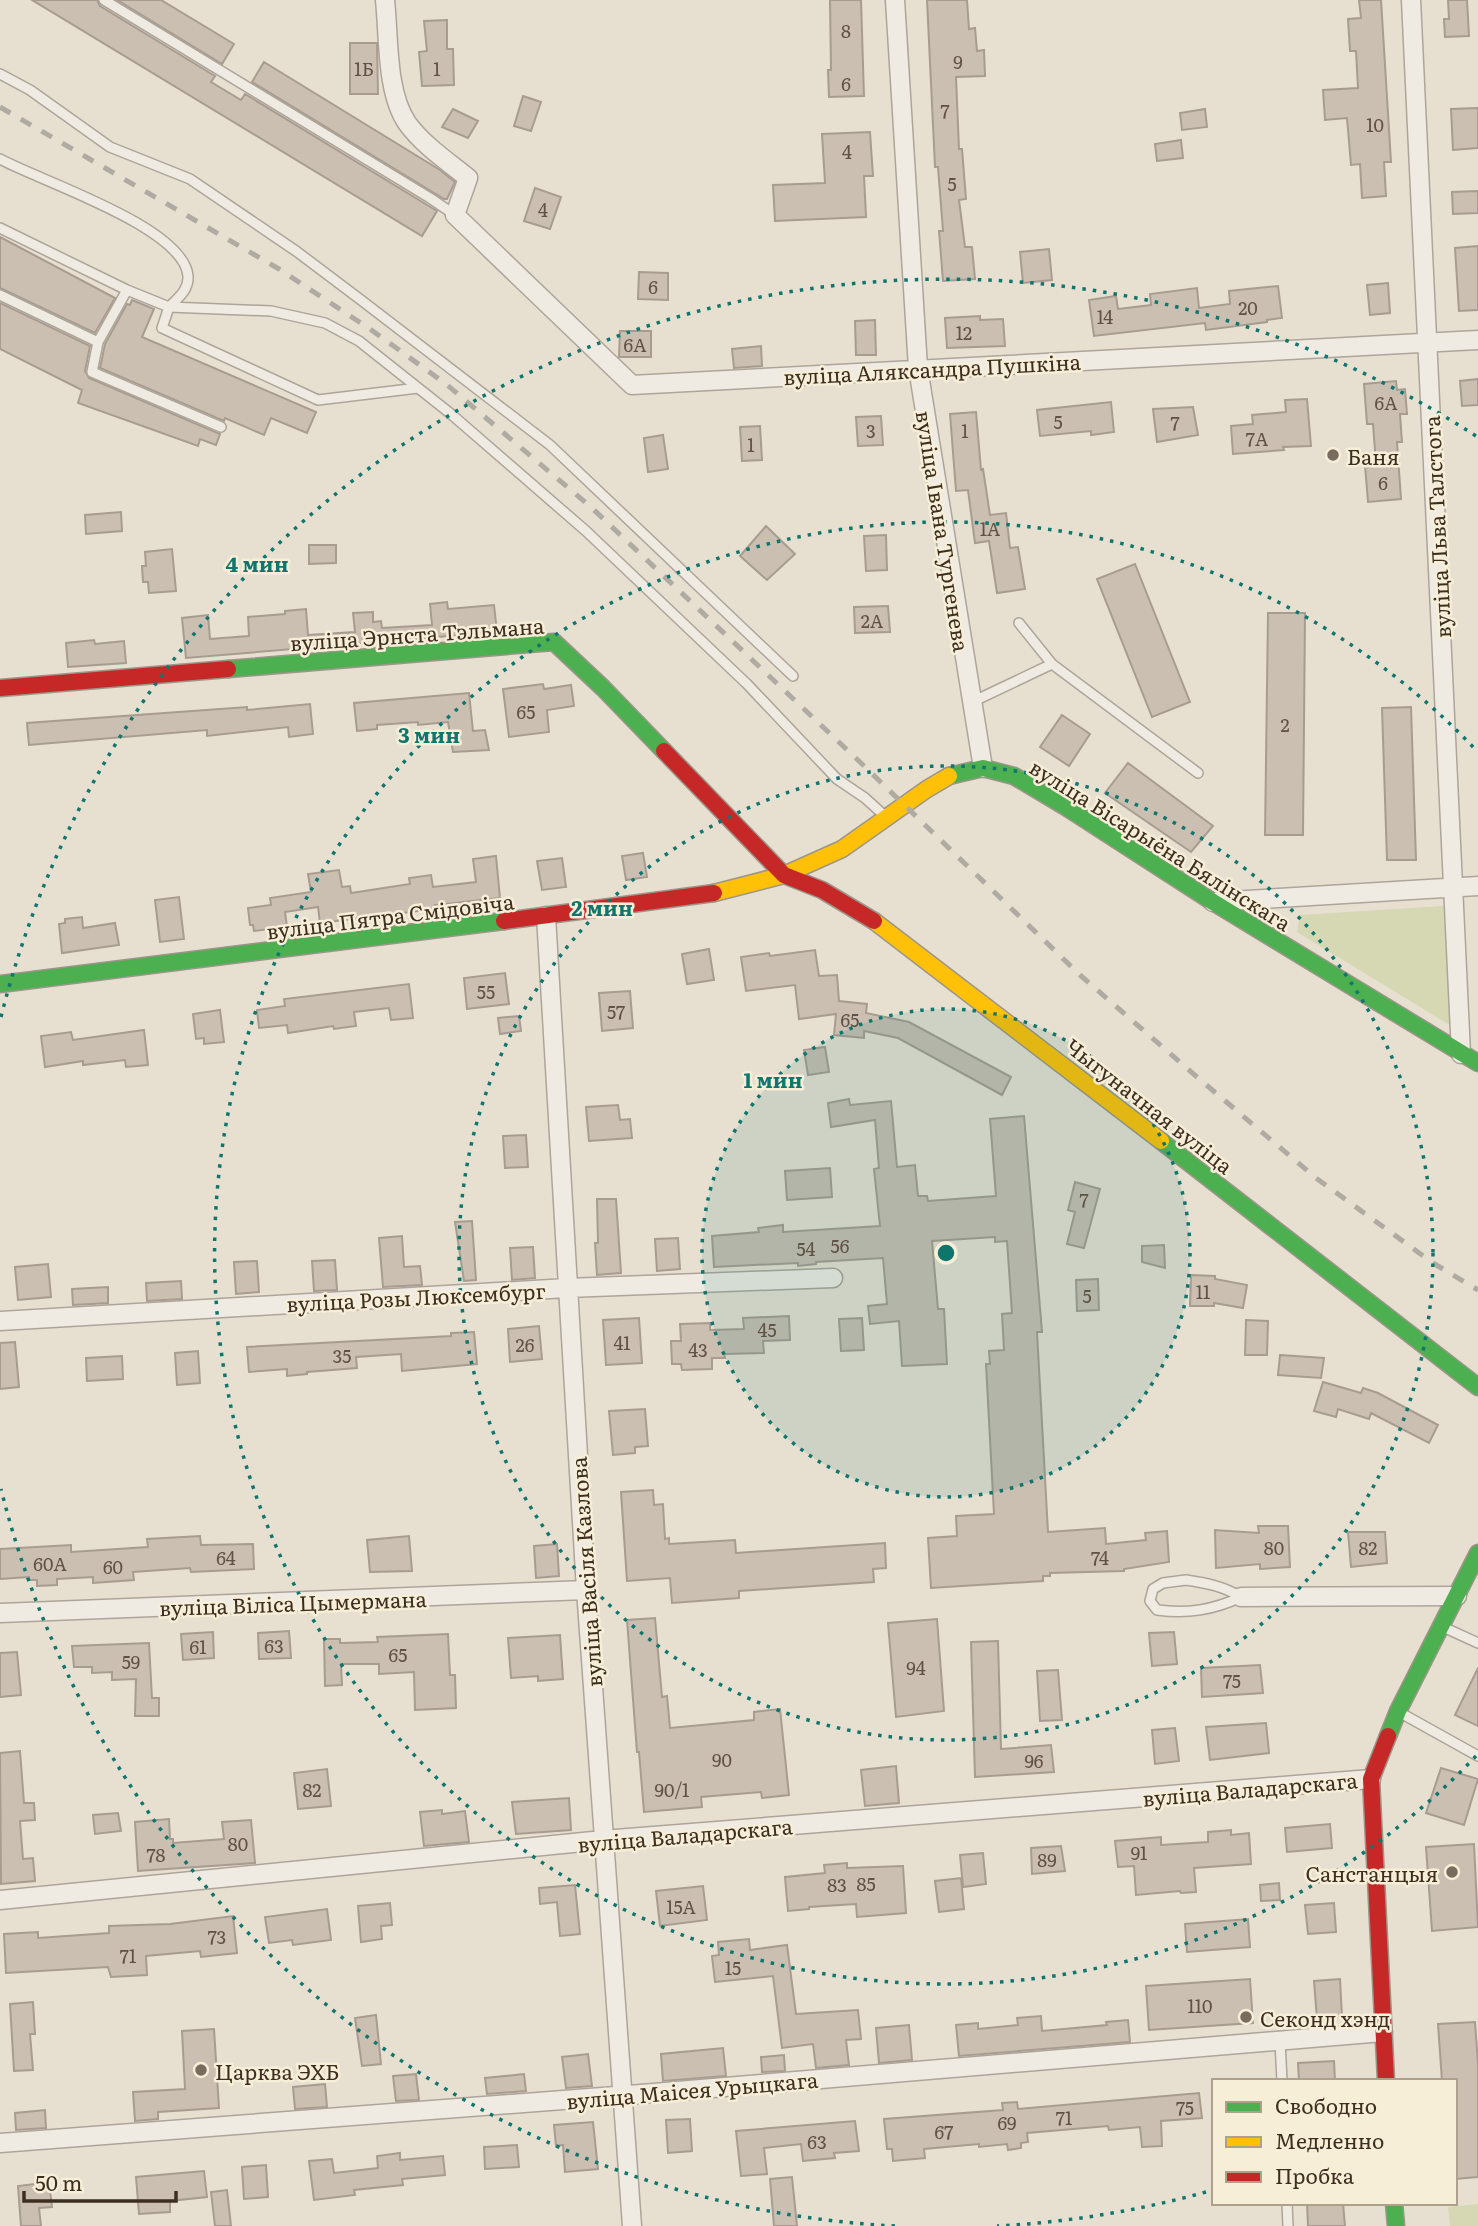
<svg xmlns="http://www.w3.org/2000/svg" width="1478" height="2226" font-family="Literata,serif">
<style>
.green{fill:#d6d7b3}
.building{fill:#cbbfb2;stroke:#a89c90;stroke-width:2}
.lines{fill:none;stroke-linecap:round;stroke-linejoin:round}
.lane-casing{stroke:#ada599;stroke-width:12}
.street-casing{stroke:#ada599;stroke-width:21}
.fast-casing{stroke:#9c958a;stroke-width:19}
.slow-casing{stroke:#9c958a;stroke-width:19}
.jam-casing{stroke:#9c958a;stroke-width:19}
.lane{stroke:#efebe3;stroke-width:9}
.street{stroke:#efebe3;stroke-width:18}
.fast{stroke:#4caf50;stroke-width:16}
.slow{stroke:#ffc107;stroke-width:16}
.jam{stroke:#c62828;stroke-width:16}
.rail{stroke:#afaaa2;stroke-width:5;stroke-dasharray:12 12;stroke-linecap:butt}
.ring{fill:none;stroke:#0f766e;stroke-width:3.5;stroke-dasharray:3.5 7}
.poi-dot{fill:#786c5e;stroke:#f7eed8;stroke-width:2.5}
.labels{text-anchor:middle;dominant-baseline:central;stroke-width:5;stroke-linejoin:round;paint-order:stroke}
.number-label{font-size:18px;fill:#605244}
.street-label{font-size:21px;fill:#3d2e20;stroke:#f7eed8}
.poi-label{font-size:21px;fill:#3d2e20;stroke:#f7eed8;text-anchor:start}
.centre{fill:#0f766e;stroke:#f7eed8;stroke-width:3.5}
.ring-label{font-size:21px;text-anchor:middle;font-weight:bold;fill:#0f766e;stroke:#f7eed8;stroke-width:5;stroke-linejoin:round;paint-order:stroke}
</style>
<rect width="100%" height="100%" fill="#e7e0d1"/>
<path class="green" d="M1443 906 1449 915 1455 1022 1448 1024 1297 932 1300 915Z
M1478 2204V2226H1450L1448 2207Z"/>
<path class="building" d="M32 0H97L100 6 215 76 211 82 241 100 245 94 437 211 422 236Z
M117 0H161L234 44 222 64Z
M830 0H861L864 96 829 97 828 70H831Z
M927 0H967L969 29 975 28 977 51 984 50 985 76 956 77 959 149H962L966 199 959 200 965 247H972L975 279 943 281 939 231H943L938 167H935Z
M1359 0H1381L1391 162H1384L1386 196 1362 198 1360 164 1351 165 1347 118 1325 120 1323 90 1358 88 1356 51H1350L1348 19 1361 18Z
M1448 0H1467L1469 36 1445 37 1444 19H1449Z
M447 20V49H453L454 85 422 86 419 52 427 51 424 21Z
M350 43H377L378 94H350Z
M264 62 440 170 455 182 447 199H444L252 82Z
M523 96 541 102 531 131 514 126Z
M1478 108V148L1453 150 1451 109Z
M453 109 478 121 468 138 442 127Z
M1205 109 1207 127 1182 130 1180 113Z
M870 132 873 176H864L866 217 775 221 773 185 825 183 822 134Z
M1181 140 1183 158 1157 161 1155 144Z
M535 188 561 197 550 229 524 221Z
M1478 191V213L1453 214 1452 192Z
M0 237 115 298 95 333 0 288Z
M1478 246V310L1459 311 1455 248Z
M1049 249 1052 280 1023 283 1020 252Z
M639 272 668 273V300L638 299Z
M1388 283 1390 313 1370 315 1367 285Z
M1278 286 1282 318 1267 320V322L1206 330 1205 323 1094 336 1089 300 1116 296 1118 309 1151 305 1150 294 1197 288 1199 308 1230 304 1229 291Z
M132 300 154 309 142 337 316 412 307 433 271 418 264 435 225 418 224 421 100 368 105 344 127 304 130 305Z
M0 303 90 346 85 371 89 378 220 434 216 445 200 439 198 446 78 403 82 390 0 349Z
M980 316V320L1003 319 1005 346 947 348 945 318Z
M875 320 876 355H856L855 321Z
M620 331H651V357H619Z
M761 346 762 366 734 368 732 349Z
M1478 379V405L1462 406 1460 381Z
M1396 381 1397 390 1405 389 1407 414H1400L1402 442H1397L1401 499 1368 502 1365 465 1376 464 1373 424H1367L1364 384Z
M1307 399 1311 446 1283 447 1284 450 1233 454 1231 426 1253 424 1252 415 1286 412 1285 400Z
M1111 402 1114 432 1091 435V431L1040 436 1037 410Z
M1193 407 1198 435 1157 442 1153 409Z
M976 412 981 470 983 469 990 515 1006 513 1010 548 1018 547 1025 589 997 593 989 541 975 543 968 490 956 491 950 414Z
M881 416 883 445 858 446 856 417Z
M760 426 762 460 742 461 740 427Z
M663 435 668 469 648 472 644 438Z
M121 512 122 531 86 534 85 515Z
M766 526 795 554 767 580 740 556Z
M886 535 887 570 866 571 864 536Z
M309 545H336V563L309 564Z
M172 549 176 591 149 593 148 582H143L142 566H146L145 552Z
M1135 564 1190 702 1152 717 1097 579Z
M447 602 448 609 494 605 497 632 186 658 182 618 208 615 210 639 249 636 248 617 285 614V611L306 609 308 635 355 632 353 613 373 612V622L381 621 382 628 432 625 430 604Z
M888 606 890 632 855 633 854 607Z
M1268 613H1305L1303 835H1265Z
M94 640 95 644 124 641 126 663 68 667 66 643Z
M543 684 544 689 571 685 574 706 547 710 549 732 509 737 503 689Z
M469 693 473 731 485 730 489 750 453 752 448 722 418 725V722L377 725V729L357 731 354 703Z
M310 704 313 734 289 737 288 727 207 736V730L29 745 27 723 247 707V710Z
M1411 707 1416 860H1387L1382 708Z
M1062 715 1090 734 1069 766 1040 747Z
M1128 763 1213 826 1191 852 1105 793Z
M643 853 647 877 626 880 622 856Z
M496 856 500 898 435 905 436 909 320 923 318 907 285 912 287 927 254 931 253 925H250L248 908 271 905 270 898 311 892 308 874 339 870 342 887 350 886 351 893 410 884 409 878 431 875 433 887 476 882 473 859Z
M562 858 566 887 542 890 537 861Z
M179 897 184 939 160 942 155 900Z
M82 917 83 928 115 923 119 945 62 953 59 924 65 923V919Z
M709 949 714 980 687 984 682 954Z
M815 950 819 976 837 975 839 1001 867 1004 866 1013 909 1022 1011 1077 1002 1095 898 1038 864 1031V1038L834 1035 836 1014 799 1019 795 985 746 991 741 957 769 953 770 956Z
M505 973 509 1004 467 1009 464 978Z
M409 984 413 1018 391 1020 389 1008 354 1012 356 1026 334 1029 333 1026 288 1033 287 1025 259 1028 257 1010 285 1006 284 999Z
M630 991 633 1028 602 1031 599 993Z
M220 1010 224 1042 204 1044V1038L196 1039 193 1014Z
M519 1016 521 1031 500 1034 498 1018Z
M144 1030 148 1065 126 1067 125 1060 83 1065V1061L45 1067 41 1036 71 1032 73 1040Z
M825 1047 829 1072 808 1075 804 1050Z
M849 1099 850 1105 891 1101 897 1167 915 1165 918 1196H927L928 1201 996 1196 990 1119 1024 1116 1042 1332H1037L1048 1532 1105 1528 1106 1544 1146 1540 1145 1533 1167 1531 1169 1562 1124 1569V1571L1050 1573V1576H1043V1581L931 1588 928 1538 957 1536 956 1516 994 1514 986 1364H990L989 1351 1004 1350 1002 1314 1012 1313 1007 1241 995 1242V1237L932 1241 938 1309H944L947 1364 902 1366 899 1321 870 1324 868 1306 887 1304 883 1258 816 1262V1264L798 1266V1263L714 1267 712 1236 759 1232 758 1228 783 1225V1232L880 1226 874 1169 879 1168 875 1120 831 1127 828 1103Z
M618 1105 620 1120 630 1119 632 1138 589 1141 586 1107Z
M526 1135 528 1167 505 1168 503 1136Z
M830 1168 832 1197 787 1200 785 1171Z
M1075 1182 1100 1189 1084 1248 1067 1244 1075 1212 1068 1210Z
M597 1199H616L621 1273 597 1275 595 1243H598Z
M472 1221 476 1280 464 1281 455 1222Z
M402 1236 404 1267 420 1266 422 1285 383 1287 379 1238Z
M678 1238 680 1269 657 1271 655 1239Z
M1164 1245 1165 1268 1142 1262V1246Z
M533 1247 535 1278 512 1280 510 1248Z
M335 1260 337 1290 314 1291 312 1261Z
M257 1261 259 1292 236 1294 234 1262Z
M48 1264 51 1297 18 1300 15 1267Z
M1191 1275 1215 1276V1279L1247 1285 1243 1308 1214 1303V1306H1190Z
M1098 1279 1099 1310 1077 1311 1076 1280Z
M181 1281 182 1299 147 1301 146 1283Z
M108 1287V1303L73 1305 72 1289Z
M789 1316 790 1340 763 1341 764 1353 724 1354 725 1358H712V1369L682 1370 681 1364H672L671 1341H681L680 1324 710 1323V1330L744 1329 743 1318Z
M639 1318 642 1363 606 1365 603 1320Z
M862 1318 864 1350 841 1351 839 1319Z
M1246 1320 1268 1321 1267 1355H1245Z
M539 1326 542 1359 510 1362 508 1329Z
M474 1332 477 1364 402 1371 401 1354 356 1357 357 1368 307 1372V1374L287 1376V1369L249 1372 247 1347 451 1336V1333Z
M15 1342 19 1387 0 1389V1343Z
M198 1351 200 1383 177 1385 175 1353Z
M1280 1355 1324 1358 1321 1378 1278 1375Z
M122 1356 123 1379 87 1381 86 1358Z
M1323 1382 1361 1393 1363 1388 1378 1393 1438 1425 1429 1443 1371 1413 1369 1419 1338 1409 1336 1417 1314 1411Z
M645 1409 648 1446 635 1447V1453L613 1455 609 1411Z
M653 1490 654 1505 663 1504 665 1539 669 1538V1544L735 1540 736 1553 885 1543 886 1568 873 1569 874 1582 739 1591V1598L672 1603 670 1578 627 1581 621 1492Z
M1258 1526H1288L1290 1567 1260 1569V1564L1216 1568 1215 1530 1259 1533Z
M1348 1532H1385L1387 1563 1351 1567Z
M200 1536 201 1545 253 1544 254 1569 191 1572 190 1568 133 1572 134 1580 93 1583V1577L57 1579V1585L37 1586V1580H29V1577L0 1579V1549L71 1545V1552L148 1547 147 1539Z
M409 1536 412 1571 370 1572 367 1540Z
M557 1544 559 1576 536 1578 534 1546Z
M655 1618 662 1697 667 1696 670 1728 754 1720V1712L780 1709 789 1795 762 1798 761 1792 701 1797 702 1807 644 1812 639 1752H637L627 1620Z
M937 1619 944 1711 896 1717 888 1623Z
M289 1631 291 1658 259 1659 258 1633Z
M213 1632 214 1658 183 1660 181 1634Z
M1174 1632 1177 1664 1152 1666 1149 1633Z
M448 1634 450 1675H455L456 1708 415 1710 414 1672 379 1674V1664H341L342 1685 325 1686 324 1639H340V1643L378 1642 377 1637Z
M560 1635 563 1679 538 1681V1676L511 1678 508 1638Z
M998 1641 1001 1749 1051 1745 1054 1772 975 1777 971 1642Z
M149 1643 152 1698H159V1716H135L136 1679 112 1680V1672L92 1673V1667H74L72 1646Z
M17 1652 21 1695 0 1697V1653Z
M1260 1665 1263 1693 1202 1697 1201 1668Z
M1478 1668V1726L1455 1715Z
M1058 1670 1062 1720 1040 1721 1037 1671Z
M1266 1723 1269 1753 1210 1760 1206 1727Z
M1175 1728 1179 1761 1155 1764 1152 1730Z
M20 1751 24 1803H34L35 1820 20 1821 23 1859 33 1858 35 1881 1 1884 0 1753Z
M896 1766 899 1803 865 1806 861 1770Z
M1441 1768 1478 1779 1464 1825 1426 1813Z
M327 1769 331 1806 298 1809 294 1773Z
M569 1798 571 1830 516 1834 512 1802Z
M442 1810V1814L465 1811 469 1842 424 1846 420 1812Z
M118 1813 121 1831 95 1834 93 1815Z
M169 1819 170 1839H173V1843L224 1839 222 1822 251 1820 255 1863 138 1871 135 1822Z
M1330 1824 1332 1848 1287 1852 1285 1828Z
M1231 1830V1835L1249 1833 1251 1864 1194 1868 1196 1892 1181 1893 1180 1891 1136 1895 1134 1866 1118 1867 1115 1841 1161 1837V1845L1208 1842V1832Z
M1474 1844 1478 1927 1432 1931 1426 1847Z
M1061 1846 1065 1871 1032 1874 1031 1848Z
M983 1853 986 1884 963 1887 960 1855Z
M847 1863V1868L903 1866 906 1913 857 1917 856 1904 809 1907V1909L788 1911 785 1877 825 1873 824 1865Z
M961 1878 964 1909 939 1912 935 1881Z
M1279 1883 1280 1900 1261 1901 1260 1885Z
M575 1885 580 1934 560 1936 557 1902 540 1904 539 1888Z
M703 1886 707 1920 660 1926 656 1891Z
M390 1903 392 1925 381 1926 382 1939 361 1942 358 1906Z
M1334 1903 1336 1932 1308 1934 1305 1905Z
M327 1909 331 1940 293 1945 292 1940 269 1943 265 1917Z
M233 1916 237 1953 201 1957 200 1951 146 1956 147 1975 111 1977 108 1967 6 1973 4 1934 38 1932V1938L109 1933V1926L170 1924Z
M1248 1919 1250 1947 1187 1952 1185 1924Z
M749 1939 750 1950 787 1945 796 2014 858 2010 861 2039 846 2040 849 2065 816 2068 813 2044 782 2048 773 1976 715 1982 712 1956 719 1955 718 1942Z
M1250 1979 1253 2023 1149 2030 1146 1986Z
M1340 1979 1342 2017 1317 2019 1314 1981Z
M33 2002 35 2034H30L33 2070 14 2071 10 2004Z
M376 2015 381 2064 362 2066 355 2018Z
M1041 2016 1042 2031 1107 2025 1106 2022 1128 2020 1130 2042 959 2056 956 2025 978 2023V2029L1018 2025 1017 2018Z
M1475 2022 1478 2064V2177L1455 2179V2081H1442L1438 2024Z
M909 2025 912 2060 879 2063 876 2028Z
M214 2029 219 2108 158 2112V2119L135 2121 133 2092 185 2089 182 2031Z
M723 2048 726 2076 663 2081 661 2054Z
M588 2054 592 2086 566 2088 562 2057Z
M784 2055 785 2071 762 2072 761 2057Z
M1334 2061 1335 2081H1299L1298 2063Z
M416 2074 419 2100 396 2101 393 2076Z
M524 2074 526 2091 487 2094 485 2078Z
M325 2084 327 2107 295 2109 293 2087Z
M1199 2093 1202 2118 1161 2121 1162 2146 1142 2147 1140 2127 1109 2130 1108 2126 1027 2133 1028 2142 1021 2143V2148L1008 2150 1007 2144 979 2147V2144L924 2149 925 2158 893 2161 892 2149H887L884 2119 1003 2110 1002 2103 1017 2102 1018 2109Z
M45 2110 46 2128 16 2130 15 2113Z
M690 2119 692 2151 668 2153 666 2120Z
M855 2121 859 2151 834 2153 835 2158 803 2161 801 2144 764 2148 767 2174 741 2176 736 2131Z
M593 2122 598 2169 565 2172 563 2145 556 2146 554 2125Z
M517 2145 519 2167 485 2169 484 2147Z
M400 2153V2160L443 2156 445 2175 402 2179 403 2185 354 2190 355 2195 314 2200 309 2161 332 2159 334 2173 378 2168 377 2156Z
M266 2165 268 2197 244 2199 242 2167Z
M204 2171 207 2197 170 2201V2212L139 2214 136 2177Z
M792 2177 797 2226H774L770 2179Z
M49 2182 52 2207 39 2208 41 2226H21L18 2186Z
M227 2190 231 2226H215L211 2192Z
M1307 2203H1343L1345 2226H1308Z"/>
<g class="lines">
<defs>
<path id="lane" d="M104 0 430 198 455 215
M0 74 30 90 110 147 190 179 296 251 361 300 550 445 793 676
M0 159C40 181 184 227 188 276 189 290 178 298 169 307L127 290 0 228
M0 295 98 342 127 290
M98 342 92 372 221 427
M418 388 318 400 162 328 169 307 271 311 325 323 359 341 451 414 586 531 747 684 837 779 865 798 886 817
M1019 623 1052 664
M972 702 1052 664 1198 773
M1186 1580C1206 1583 1223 1586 1241 1597 1213 1610 1188 1614 1157 1610L1150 1601 1153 1589 1163 1583Z
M1443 1627 1478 1643
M1399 1712 1478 1756
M1280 2041 1282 2081
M1287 2203 1288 2226"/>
<path id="street" d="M385 0C389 37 386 92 407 123 423 145 447 161 468 178L455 215 632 385 1478 340
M895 0 918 368 983 768
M1411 0 1461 1054
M1213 902 1478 886
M546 916 586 1590 632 2226
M0 1321 567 1288 833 1278
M1241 1597 1457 1596
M0 1613 586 1590
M0 1900 603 1840 1371 1779
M0 2143 641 2094 1383 2032"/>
<path id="fast" d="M228 669 554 642 603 688 664 751
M949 776 983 768 1014 776 1066 807 1213 902 1478 1063
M0 984 504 921
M1161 1141 1478 1387
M1388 1736 1398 1711 1478 1553
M1394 2203 1396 2226"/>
<path id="slow" d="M714 893 784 875 842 849 927 789 949 776
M874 921 1161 1141"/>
<path id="jam" d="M0 688 228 669
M664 751 784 875 822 890 874 921
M504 921 714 893
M1386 2081 1371 1779 1388 1736"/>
</defs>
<use href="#lane" class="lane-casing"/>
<use href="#street" class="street-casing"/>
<use href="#fast" class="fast-casing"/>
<use href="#slow" class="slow-casing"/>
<use href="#jam" class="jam-casing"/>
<use href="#lane" class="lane"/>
<use href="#street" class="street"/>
<use href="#fast" class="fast"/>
<use href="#slow" class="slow"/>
<use href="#jam" class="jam"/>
<path class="rail" d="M0 107 279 269 370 329 446 384 592 508 862 764 1080 975 1197 1077 1316 1178 1433 1263 1478 1290"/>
</g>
<circle cx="946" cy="1253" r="244" fill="#0f766e" fill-opacity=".12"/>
<g class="ring">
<circle cx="946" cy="1253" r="244"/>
<circle cx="946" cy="1253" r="487"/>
<path d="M1476 1756A731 731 0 1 1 1476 750"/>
<path d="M1206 2192A974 974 0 0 1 997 2226M895 2226A974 974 0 0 1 1 1489M1 1017A974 974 0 0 1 1476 436"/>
</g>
<g class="poi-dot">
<circle cx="1333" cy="455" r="7"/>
<circle cx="1452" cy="1872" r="7"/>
<circle cx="1246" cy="2017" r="7"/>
<circle cx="201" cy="2070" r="7"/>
</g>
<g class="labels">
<g class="number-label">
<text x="846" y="30">8</text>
<text x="958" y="61">9</text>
<text x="364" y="68">1Б</text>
<text x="437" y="68">1</text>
<text x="846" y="83">6</text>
<text x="945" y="110">7</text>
<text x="1375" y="124">10</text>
<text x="847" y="151">4</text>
<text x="952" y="183">5</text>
<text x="543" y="209">4</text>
<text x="653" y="286">6</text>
<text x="1248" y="307">20</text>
<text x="1105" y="316">14</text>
<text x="964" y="332">12</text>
<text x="635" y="344">6А</text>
<text x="1386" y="402">6А</text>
<text x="1058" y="421">5</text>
<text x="1175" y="422">7</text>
<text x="871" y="430">3</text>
<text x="965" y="430">1</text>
<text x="1257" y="438">7А</text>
<text x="751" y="444">1</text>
<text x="1383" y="482">6</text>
<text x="990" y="528">1А</text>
<text x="872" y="620">2А</text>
<text x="526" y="711">65</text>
<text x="1285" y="724">2</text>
<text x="486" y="991">55</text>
<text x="616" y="1011">57</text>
<text x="850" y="1019">65</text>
<text x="1084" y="1199">7</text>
<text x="840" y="1245">56</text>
<text x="806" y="1248">54</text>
<text x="1203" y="1291">11</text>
<text x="1087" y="1295">5</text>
<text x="767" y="1329">45</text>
<text x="622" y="1342">41</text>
<text x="525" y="1344">26</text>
<text x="698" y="1349">43</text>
<text x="342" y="1355">35</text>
<text x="1274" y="1547">80</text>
<text x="1368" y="1547">82</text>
<text x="226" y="1557">64</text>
<text x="1100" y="1557">74</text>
<text x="50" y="1563">60А</text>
<text x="113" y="1566">60</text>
<text x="274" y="1645">63</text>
<text x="198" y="1646">61</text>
<text x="398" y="1654">65</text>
<text x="131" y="1661">59</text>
<text x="916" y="1667">94</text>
<text x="1232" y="1680">75</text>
<text x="722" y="1759">90</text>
<text x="1034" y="1760">96</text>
<text x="312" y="1789">82</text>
<text x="672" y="1789">90/1</text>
<text x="238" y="1843">80</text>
<text x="1139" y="1852">91</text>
<text x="156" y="1854">78</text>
<text x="1047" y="1859">89</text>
<text x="866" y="1883">85</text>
<text x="837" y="1884">83</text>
<text x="681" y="1906">15А</text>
<text x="217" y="1936">73</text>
<text x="128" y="1955">71</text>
<text x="733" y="1967">15</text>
<text x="1200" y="2005">110</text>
<text x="1185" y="2107">75</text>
<text x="1064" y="2117">71</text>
<text x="1007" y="2122">69</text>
<text x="944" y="2131">67</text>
<text x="817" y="2141">63</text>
</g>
<g class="street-label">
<text transform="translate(932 368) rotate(-3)">вуліца Аляксандра Пушкіна</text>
<text transform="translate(1436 527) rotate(-93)">вуліца Льва Талстога</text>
<text transform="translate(944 531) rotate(81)">вуліца Івана Тургенева</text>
<text transform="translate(417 633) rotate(-4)">вуліца Эрнста Тэльмана</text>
<text transform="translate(1161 844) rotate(32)">вуліца Вісарыёна Бялінскага</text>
<text transform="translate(390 915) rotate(-7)">вуліца Пятра Смідовіча</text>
<text transform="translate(1150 1105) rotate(38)">Чыгуначная вуліца</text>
<text transform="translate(416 1296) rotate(-3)">вуліца Розы Люксембург</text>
<text transform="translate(585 1572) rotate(-94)">вуліца Васіля Казлова</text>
<text transform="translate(293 1602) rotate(-2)">вуліца Віліса Цымермана</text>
<text transform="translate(1250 1788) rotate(-5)">вуліца Валадарскага</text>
<text transform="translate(685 1834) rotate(-5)">вуліца Валадарскага</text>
<text transform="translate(692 2089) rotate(-5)">вуліца Маісея Урыцкага</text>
</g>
<g class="poi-label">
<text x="1347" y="455">Баня</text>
<text x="1438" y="1872" text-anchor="end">Санстанцыя</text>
<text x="1260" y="2017">Секонд хэнд</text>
<text x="215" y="2070">Царква ЭХБ</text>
</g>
</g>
<circle cx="946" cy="1253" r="10" class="centre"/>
<g class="ring-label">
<text x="257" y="572">4 мин</text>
<text x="429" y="743">3 мин</text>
<text x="602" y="916">2 мин</text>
<text x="773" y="1088">1 мин</text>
</g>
<rect x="1212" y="2079" width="245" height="126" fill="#f7eed8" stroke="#ada18e" stroke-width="2"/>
<rect x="1226" y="2102" width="35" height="10" fill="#4caf50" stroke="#ada18e" stroke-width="2"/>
<text x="1275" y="2114" font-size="21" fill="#3d2e20">Свободно</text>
<rect x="1226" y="2137" width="35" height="10" fill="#ffc107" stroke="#ada18e" stroke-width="2"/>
<text x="1275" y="2149" font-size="21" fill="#3d2e20">Медленно</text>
<rect x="1226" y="2172" width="35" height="10" fill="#c62828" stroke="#ada18e" stroke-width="2"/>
<text x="1275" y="2184" font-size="21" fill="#3d2e20">Пробка</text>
<path d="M24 2191v10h152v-10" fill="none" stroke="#3d2e20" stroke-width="3.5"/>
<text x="35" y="2191" font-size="21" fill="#3d2e20" stroke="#f7eed8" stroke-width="5" paint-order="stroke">50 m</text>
</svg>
